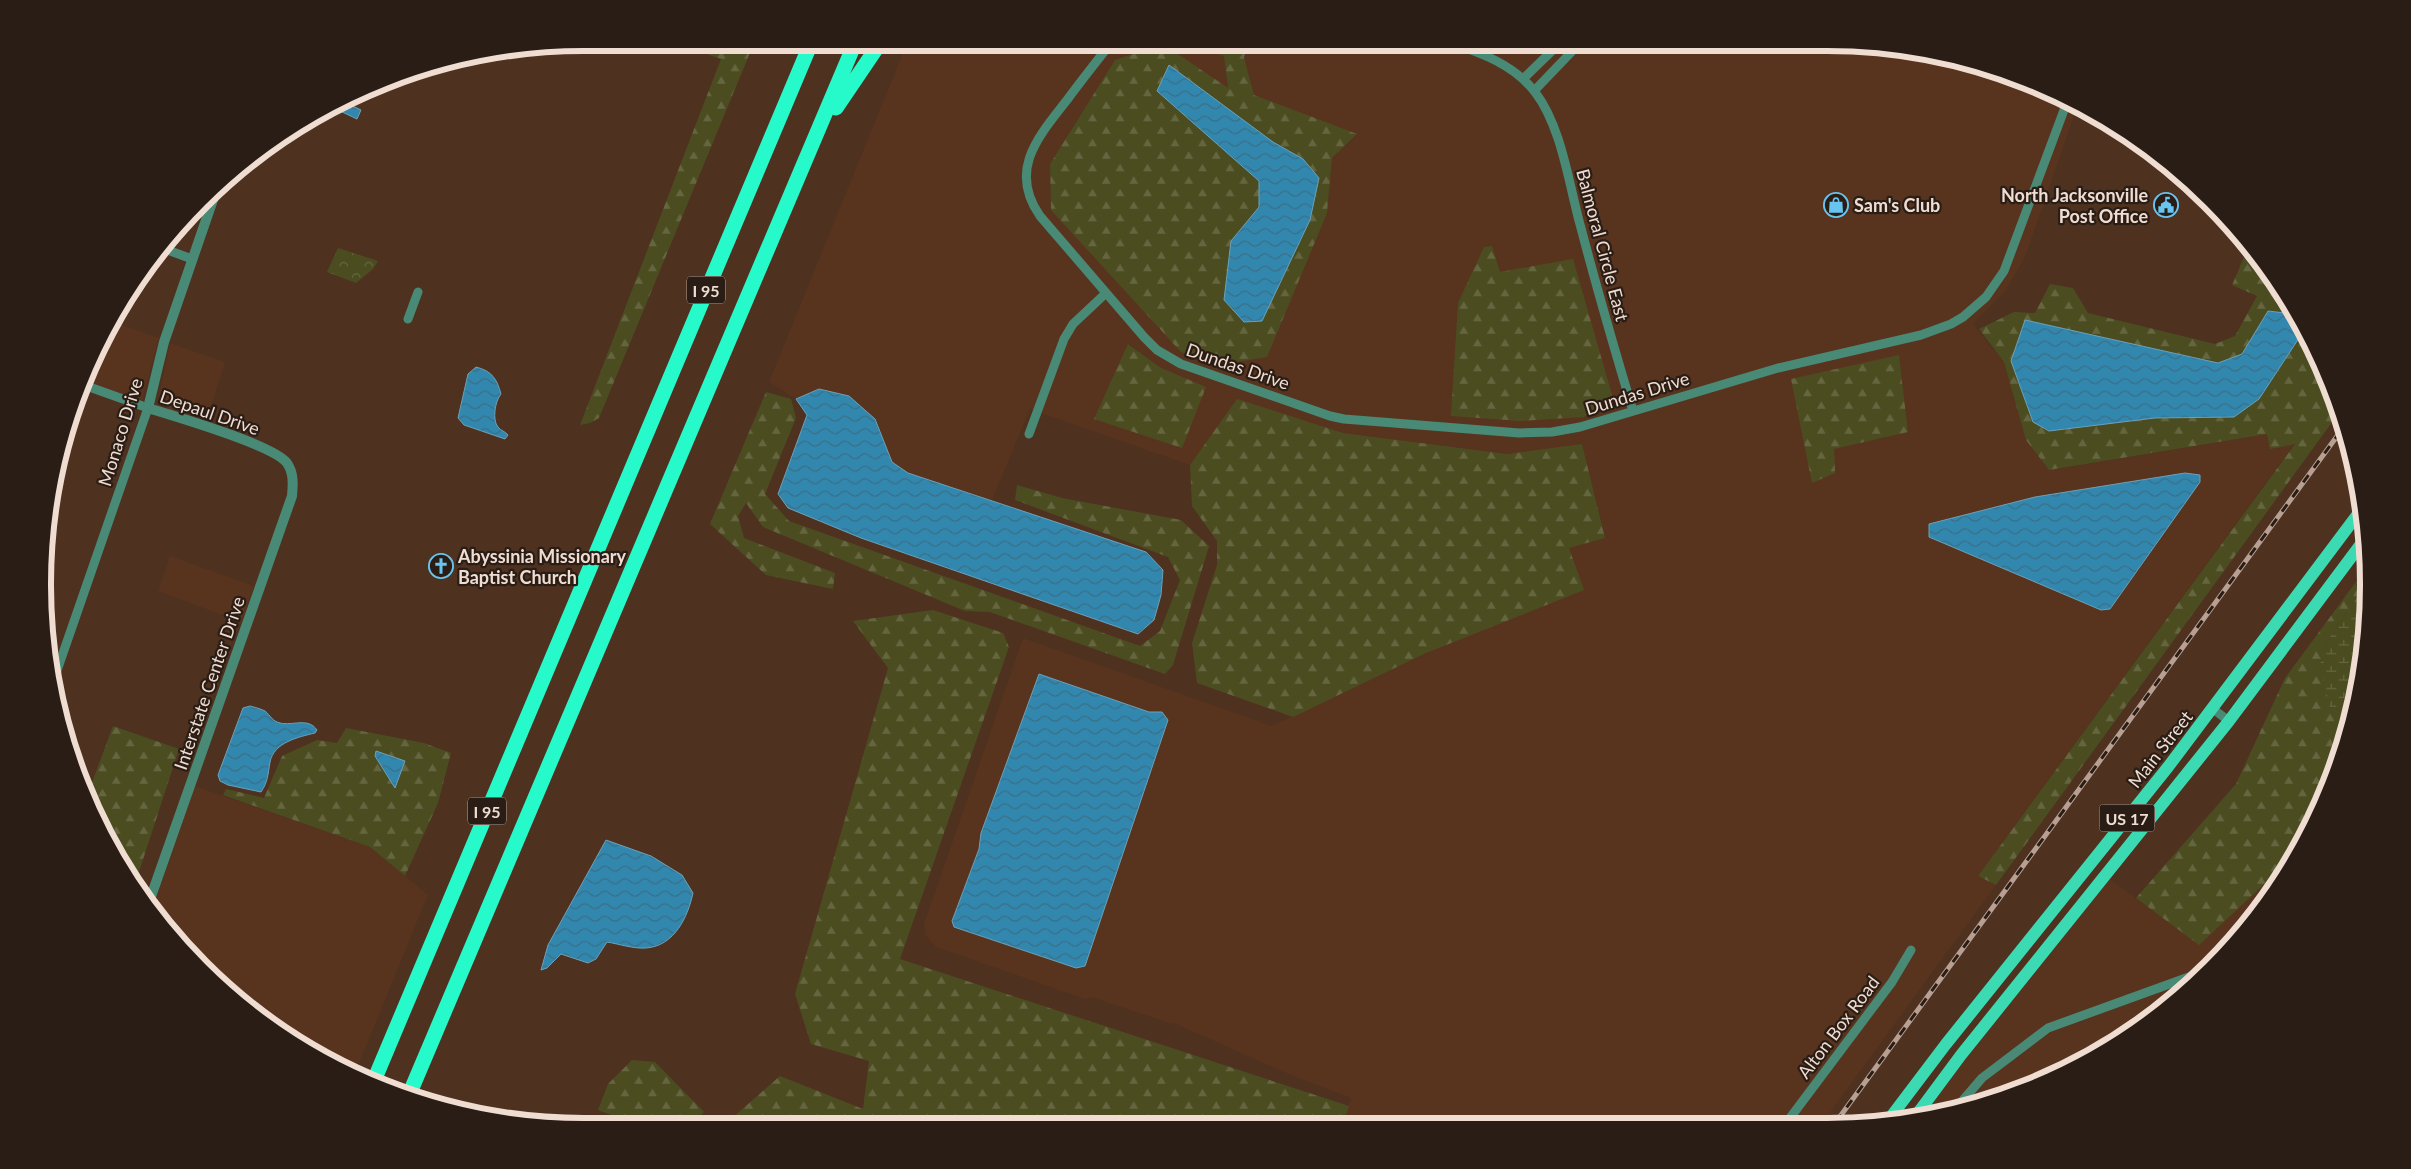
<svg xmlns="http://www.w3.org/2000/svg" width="2411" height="1169" font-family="Lato,sans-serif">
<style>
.built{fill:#58341e;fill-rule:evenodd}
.forest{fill:url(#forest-firs);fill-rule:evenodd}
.wetland{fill:url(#wetland-marsh)}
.park{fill:url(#park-crowns)}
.water{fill:url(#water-waves);stroke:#6ba1b9}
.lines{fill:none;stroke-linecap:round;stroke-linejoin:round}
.minor{stroke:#498a76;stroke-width:9}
.tertiary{stroke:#498a76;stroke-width:10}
.primary{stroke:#3cdab2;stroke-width:12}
.motorway{stroke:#27faca;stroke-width:15}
.rail-casing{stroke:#b7a093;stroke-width:5}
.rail{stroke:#2a1d15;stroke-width:3;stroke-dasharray:9;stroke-linecap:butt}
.labels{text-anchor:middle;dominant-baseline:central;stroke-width:4.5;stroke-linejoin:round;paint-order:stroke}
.shield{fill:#2a1d15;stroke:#b5a399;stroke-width:1}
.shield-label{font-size:16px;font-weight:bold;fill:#f0ddd2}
.poi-label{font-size:18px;font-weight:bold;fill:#f0ddd2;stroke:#2a1d15;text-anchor:start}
.street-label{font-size:18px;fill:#f0ddd2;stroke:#2a1d15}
.rim{fill:none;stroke:#f0ddd2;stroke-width:6}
</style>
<defs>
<pattern id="forest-firs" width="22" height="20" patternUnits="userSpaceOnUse" patternTransform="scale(1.25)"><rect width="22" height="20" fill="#4b4d21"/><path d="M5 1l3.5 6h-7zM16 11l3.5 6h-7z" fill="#656640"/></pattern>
<pattern id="wetland-marsh" width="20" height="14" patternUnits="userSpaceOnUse" patternTransform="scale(1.25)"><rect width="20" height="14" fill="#4b4d21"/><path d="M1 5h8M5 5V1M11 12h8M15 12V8" fill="none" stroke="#656640"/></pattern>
<pattern id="park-crowns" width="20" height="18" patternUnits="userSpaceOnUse" patternTransform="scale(1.25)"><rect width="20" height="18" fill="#4b4d21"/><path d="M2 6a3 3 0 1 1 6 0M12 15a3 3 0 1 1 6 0" fill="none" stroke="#656640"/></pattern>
<pattern id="water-waves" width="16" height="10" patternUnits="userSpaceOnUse" patternTransform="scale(1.25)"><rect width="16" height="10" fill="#3287ae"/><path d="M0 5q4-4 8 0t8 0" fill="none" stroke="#3a6f87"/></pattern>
</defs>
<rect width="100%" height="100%" fill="#4e311f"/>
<path class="built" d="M907 43H1185L1224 56 1228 89 1163 44 1115 60 1050 164 1051 210 1327 213 1332 158 1357 135 1254 95 1244 57 1249 43H1827L1933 53 2034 84 2077 107 2025 257 2006 290 1973 324 2004 362 2026 440 2049 470 2267 434 2295 443 1978 876 1996 885 1823 1122 1343 1124 1351 1098 1293 1076 1174 1023H1170L1091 997 1085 999 936 947 926 936 924 924 1023 638 1272 726 1426 653 1569 548 1605 538 1582 444 1507 454 1343 433 1237 400 1190 465 1030 409 992 500 908 473 892 462 875 419 819 389 796 399 769 382ZM1492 246 1499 272 1484 247ZM1129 344 1161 368 1095 419ZM1899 356 1908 432 1834 449Z
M111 321 159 338 140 409 86 391Z
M170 343 225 362 206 423 169 410 160 401 159 395Z
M170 556 254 586 241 622 158 591Z
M195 786 370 847 428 895 355 1073 284 1035 227 992 152 911Z
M2313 816 2257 914 2157 1014 2034 1085 1924 1115 1964 1061 2110 879 2199 944 2274 875Z"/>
<path class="forest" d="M675 43H754L599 418 590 423 580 425 721 59Z
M1185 43H1249L1244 57 1254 95 1357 134 1332 158 1327 213 1267 357 1217 365 1181 352 1051 210 1050 164 1115 60 1163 44 1228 88 1224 56ZM1158 91 1273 142 1303 159 1224 300 1231 241 1259 206V181Z
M1492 246 1500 272 1573 259 1612 395 1584 417 1521 421 1451 416 1458 303 1484 247Z
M2248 248 2277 284 2293 314 2268 311 2242 354 2218 363 2025 321 2155 418 2234 417 2259 399 2303 332 2327 377 2338 414 1996 885 1978 876 2295 444 2270 449 2267 434 2049 470 2026 440 2004 362 1979 329 2014 312 2035 313 2050 284 2073 288 2088 313 2215 344 2235 336 2257 296 2232 285Z
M1128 344 1161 368 1206 387 1182 448 1094 419Z
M1899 355 1908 432 1834 449 1835 473 1812 483 1791 379Z
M766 392 791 399 796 418 765 494 789 521 1140 646 1160 631 1180 580 1168 557 1015 500 1017 485 1062 498 1181 520 1209 546 1173 665 1165 674 990 612 965 611 763 527 746 503 738 516 744 538 835 573 833 589 766 575 710 524Z
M1237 399 1343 433 1507 454 1582 444 1605 538 1569 548 1584 590 1426 653 1293 717 1197 683 1192 643 1217 565V541L1192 506 1190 465Z
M2367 567 2368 581 2324 646 2330 707 2351 715 2327 792 2313 816 2274 875 2199 945 2136 898 2236 784 2285 678Z
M933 610 1003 633 1009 647 900 959 1349 1106 1343 1124 723 1126 780 1076 863 1109 869 1061 811 1044 795 994 888 668 853 621Z
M113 726 179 749 135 884 99 824 87 796Z
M346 728 424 743 451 753 438 803 405 876 370 847 223 795 226 789 264 798 282 756 317 740 337 743Z
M632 1060 655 1062 704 1112 690 1126H640L598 1110 608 1084Z"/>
<path class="wetland" d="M2368 581 2358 691 2351 715 2330 707 2320 667 2324 646Z"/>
<path class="park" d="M338 248 378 261 373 269 356 283 327 272Z"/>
<path class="water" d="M1169 65 1273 142 1303 159 1319 178 1310 220 1262 321 1244 322 1224 300 1231 241 1259 207V181L1157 91Z
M344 102 361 110 357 119 340 111Z
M2268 311 2293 314 2303 332 2259 399 2234 417 2155 418 2049 431 2033 422 2011 361 2025 320 2218 363 2242 354Z
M476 367C492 371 497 379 501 394 495 401 492 420 498 427 501 431 505 431 508 435L505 439 464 425 458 418 468 374Z
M819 389 849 396 875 419 892 462 908 473 1146 552 1163 570 1161 595 1154 620 1138 634 861 538 788 508 778 494 807 415 796 399Z
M2185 473 2200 475V482L2110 609 2101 610 1929 537V524L2035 497Z
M1039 674 1149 712H1162L1168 720 1085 966 1076 968 954 927 952 921 979 849 981 833Z
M250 706C254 707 261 709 265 711 271 716 272 721 280 723 293 726 308 717 317 730L315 733C299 737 274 742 270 762 268 774 268 782 261 792L228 785 220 781 218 775 243 708Z
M376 751 405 761 395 788 375 756Z
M606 840 651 856 682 875 693 893C688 916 675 946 646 948 634 949 619 944 607 942L596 959 588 963 561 954 547 968 541 970 548 945Z"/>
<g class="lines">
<path class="minor" d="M1111 43C1096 62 1081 81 1067 100 1038 137 1008 170 1040 216L1144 337 1157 350 1181 364 1330 416 1344 419 1519 433 1552 432 1580 427 1778 368 1921 335 1951 324 1963 317 1986 297 2004 271 2067 102
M1451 43C1482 53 1514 65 1535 92 1562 127 1569 186 1581 228 1597 289 1615 351 1633 411
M1523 79 1560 43
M1534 91 1580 43
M162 248 192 259
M408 319 418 292
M1029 434 1064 339 1073 324 1105 294
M53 682 148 408 81 384
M2213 709 2229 721
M1958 1106 1982 1078 2048 1028 2197 974
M1787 1122 1892 982 1911 950"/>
<path class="tertiary" d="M148 905 292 496C293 485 294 473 287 463 274 445 174 416 148 408L164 342 216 191"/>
<path class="primary" d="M1915 1117 1961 1055 2229 721 2364 540
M1887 1122 1946 1044 2168 767 2361 510"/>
<path class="motorway" d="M836 108 880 43
M373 1083 811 43
M409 1095 855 43"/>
<defs>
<path id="rail" d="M1836 1122 2343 428"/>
</defs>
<use href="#rail" class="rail-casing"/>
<use href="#rail" class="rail"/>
</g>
<defs>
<symbol id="shop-ring" viewBox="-11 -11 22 22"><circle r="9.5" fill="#2a1d15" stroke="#68c4f0" stroke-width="1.5"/><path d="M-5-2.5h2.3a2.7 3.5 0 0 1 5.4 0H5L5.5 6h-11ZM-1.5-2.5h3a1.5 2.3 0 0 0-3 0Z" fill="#68c4f0"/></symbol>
<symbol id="civic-ring" viewBox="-11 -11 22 22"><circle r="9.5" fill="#2a1d15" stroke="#68c4f0" stroke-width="1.5"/><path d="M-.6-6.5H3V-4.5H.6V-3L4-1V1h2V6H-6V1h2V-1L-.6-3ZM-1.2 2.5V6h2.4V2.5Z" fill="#68c4f0"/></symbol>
<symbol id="church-ring" viewBox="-11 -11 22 22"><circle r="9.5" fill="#2a1d15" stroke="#68c4f0" stroke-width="1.5"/><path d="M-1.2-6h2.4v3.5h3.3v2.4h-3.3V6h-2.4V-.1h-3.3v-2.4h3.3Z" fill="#68c4f0"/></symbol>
</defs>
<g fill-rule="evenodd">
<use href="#shop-ring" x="1822" y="191" width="28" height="28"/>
<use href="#civic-ring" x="2152" y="191" width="28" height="28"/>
<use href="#church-ring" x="427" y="552" width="28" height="28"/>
</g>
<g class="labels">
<g class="shield">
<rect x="687" y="276.5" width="38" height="27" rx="4"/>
<rect x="468" y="797.5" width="38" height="27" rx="4"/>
<rect x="2099.5" y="804.5" width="55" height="27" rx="4"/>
</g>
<g class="shield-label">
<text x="706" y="290">I 95</text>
<text x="487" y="811">I 95</text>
<text x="2127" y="818">US 17</text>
</g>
<g class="poi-label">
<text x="2148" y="195" text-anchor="end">North Jacksonville<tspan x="2148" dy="21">Post Office</tspan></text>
<text x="1854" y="205">Sam's Club</text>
<text x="458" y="556">Abyssinia Missionary<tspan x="458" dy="21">Baptist Church</tspan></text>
</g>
<g class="street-label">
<text transform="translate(1603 245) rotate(75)">Balmoral Circle East</text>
<text transform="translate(1238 366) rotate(19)">Dundas Drive</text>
<text transform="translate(1637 393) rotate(-17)">Dundas Drive</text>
<text transform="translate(210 412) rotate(19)">Depaul Drive</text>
<text transform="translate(120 432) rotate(-73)">Monaco Drive</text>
<text transform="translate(209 683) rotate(-71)">Interstate Center Drive</text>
<text transform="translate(2160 749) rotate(-52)">Main Street</text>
<text transform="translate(1838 1027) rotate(-53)">Alton Box Road</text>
</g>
</g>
<path d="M0 0H2411V1169H0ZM584 51H1827A533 533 0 0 1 2360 584V585A533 533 0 0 1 1827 1118H584A533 533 0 0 1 51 585V584A533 533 0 0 1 584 51Z" fill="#2a1d15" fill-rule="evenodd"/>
<path class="rim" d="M584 51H1827A533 533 0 0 1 2360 584V585A533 533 0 0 1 1827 1118H584A533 533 0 0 1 51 585V584A533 533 0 0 1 584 51Z"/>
</svg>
